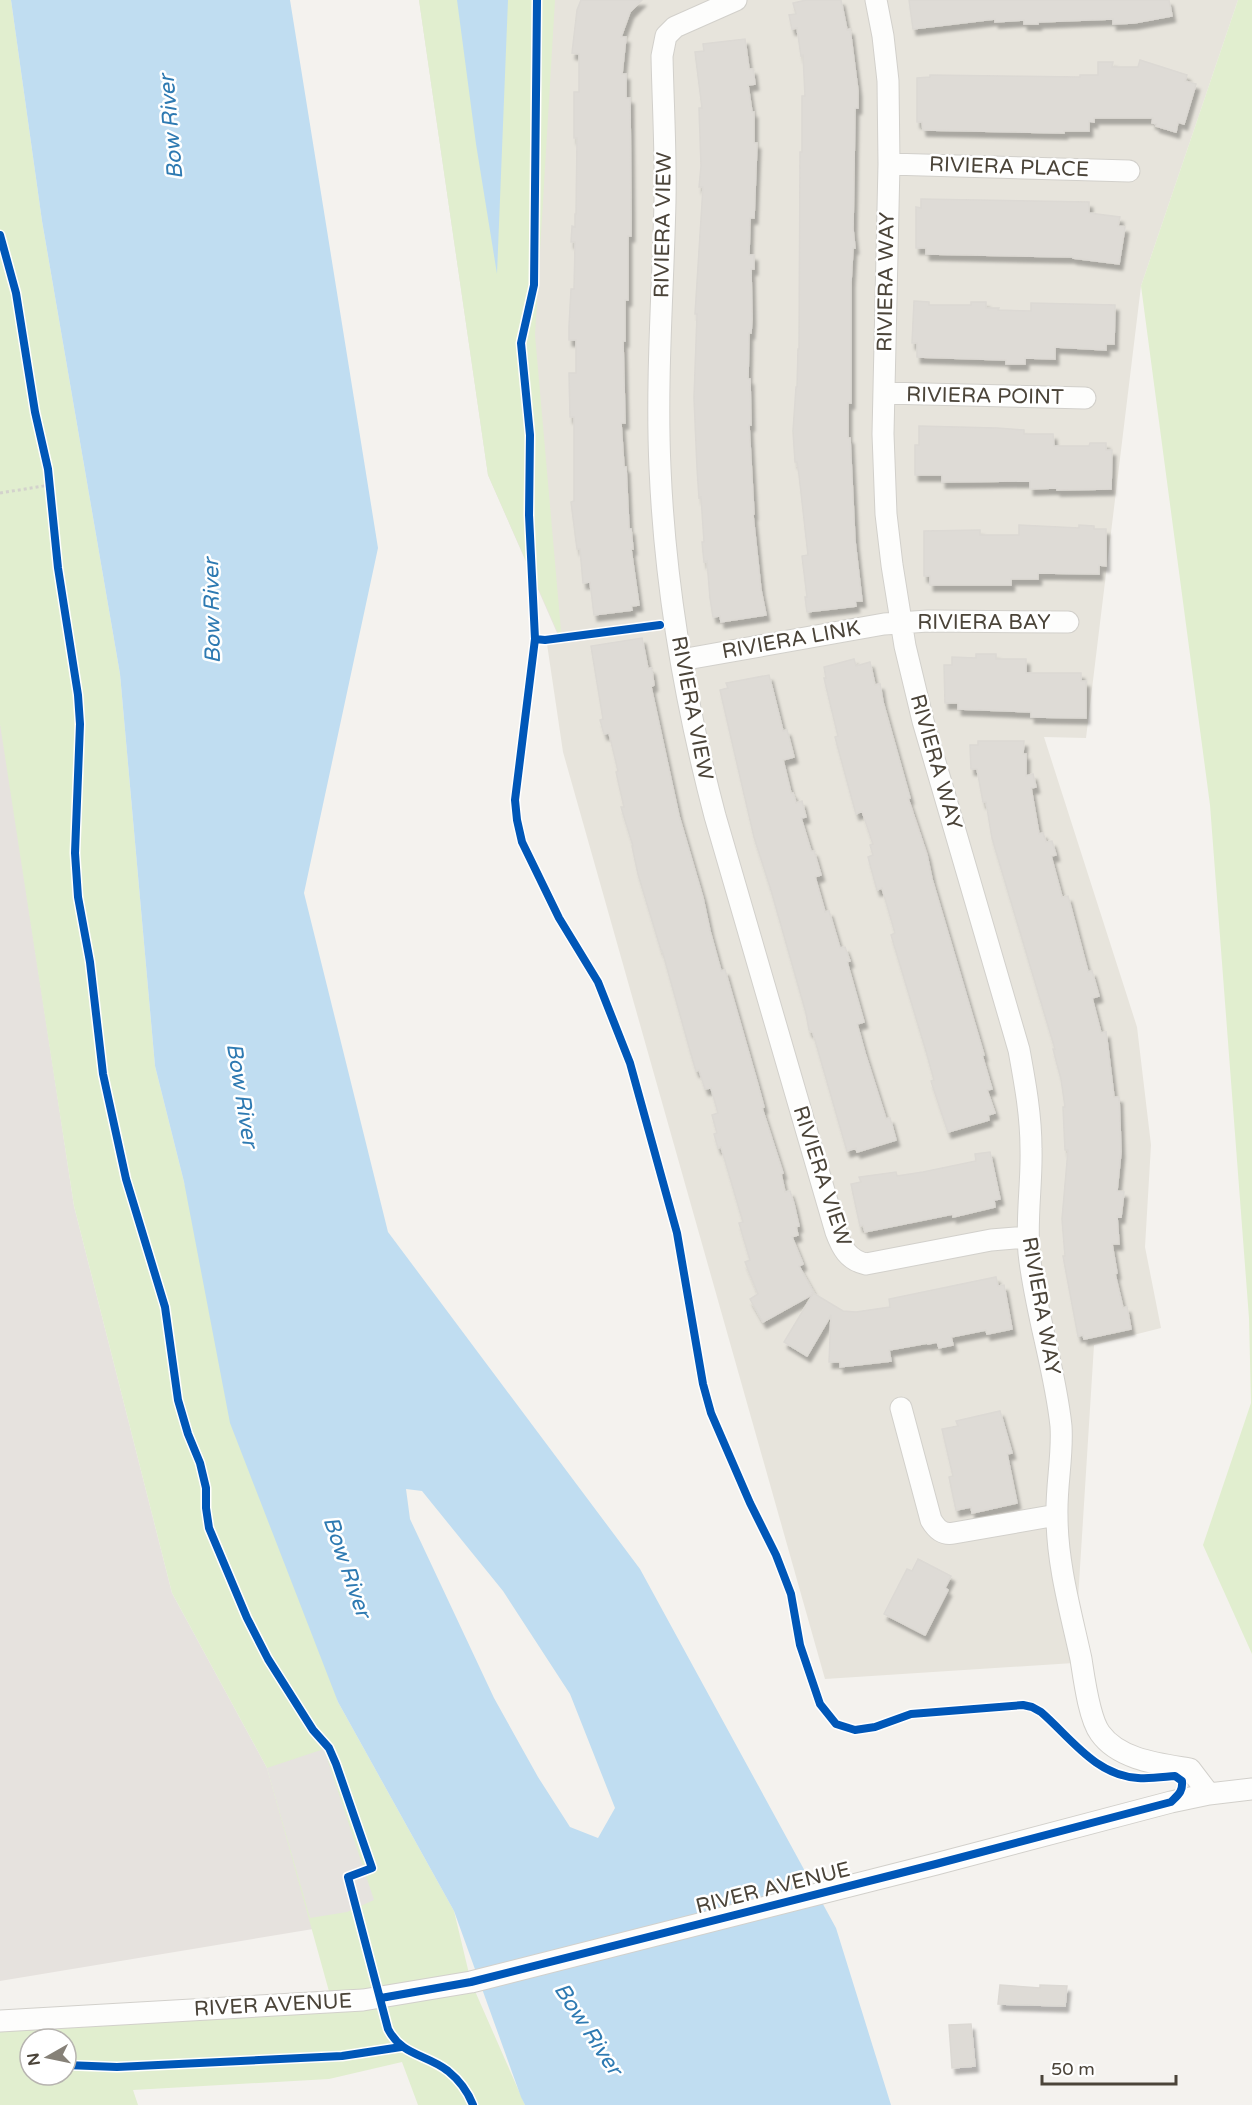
<svg xmlns="http://www.w3.org/2000/svg" width="1252" height="2105" font-family="'Varela Round',sans-serif">
<style>
.residential{fill:#e7e4dc}
.industrial{fill:#e6e2de}
.green{fill:#e1eecf;fill-rule:evenodd}
.parking{fill:#e6e3df}
.water{fill:#c0ddf1;fill-rule:evenodd}
.building{fill:#dedbd6;stroke:#dcd9d4;stroke-width:1.5;filter:url(#shadow)}
.lines{fill:none;stroke-linecap:round;stroke-linejoin:round}
.minor-casing{stroke:#d2d0cb;stroke-width:23}
.path{stroke:#d3d2cc;stroke-width:3;stroke-dasharray:3 3;stroke-linecap:butt}
.minor{stroke:#fdfdfc;stroke-width:21}
.cycleway-casing{stroke:#fff;stroke-width:11}
.cycleway{stroke:#0057b8;stroke-width:8}
.labels{text-anchor:middle;dominant-baseline:central;stroke-width:5;stroke-linejoin:round;paint-order:stroke}
.street-label{font-size:21px;fill:#4b4439;stroke:#fff}
.water-label{font-size:22px;font-style:italic;fill:#2e7ab2;stroke:#fff}
</style>
<defs>
<filter id="shadow"><feDropShadow dx="3.5" dy="6" stdDeviation="1.5" flood-color="#0004"/></filter>
</defs>
<rect width="100%" height="100%" fill="#f4f2ee"/>
<path class="residential" d="M419 0H1238L1141 286 1086 738 1044 737 1137 1027 1151 1145 1145 1247 1161 1328 1094 1345 1074 1663 825 1679 563 752 547 644 561 642 488 475Z"/>
<path class="industrial" d="M0 718 74 1206 172 1593 267 1768 313 1929 0 1981Z"/>
<path class="green" d="M0 0H11L42 221 120 674 155 1066 184 1182 338 1702 454 1911 471 1982 525 2105H418L402 2062 329 2079 133 2090 138 2105H0V2021L330 1995 267 1768 172 1593 74 1206 0 724ZM30 2039H66V2075H30Z
M419 0H555L535 335 562 642 488 475Z
M1238 0H1252V1654L1203 1545 1251 1403 1249 1318 1210 805 1141 286Z"/>
<path class="parking" d="M324 1749 374 1900 347 1912 310 1918 267 1768Z"/>
<path class="water" d="M11 0H290L378 548 304 893 388 1232 640 1569 836 1928 891 2105H525L521 2097 454 1911 338 1702 230 1423 184 1182 155 1066 120 674 42 221ZM406 1489 422 1491 503 1591 570 1694 615 1808 598 1838 570 1827 538 1777 494 1698 410 1519Z
M457 0H508L497 274 476 144Z"/>
<path class="building" d="M581 0H642L630 12 621 37H626L622 74H626V98H630L631 216V236H628V300H625V341H623L625 423H621L624 467H626L629 529H631L633 549H631L639 605 631 606 632 610 594 615 590 582 583 583 580 549H577L571 502 574 501V417H570L569 373H576V340H569V326L571 289H574L575 245V242H571L572 226 575 227V214H576L577 138H574V92H579V54L572 53 577 10Z
M806 0H841L847 30 850 29 858 91V108H855L853 229 855 248H853L851 282V403H848V438H850L855 541 862 601H855L856 606 807 612 805 597H807L802 556 808 555 799 475 797 462H795L793 431 796 387H797L798 349H799L800 152H802V96H805L803 55 801 56 797 28 792 29 789 15 796 14 793 3Z
M909 0H1169L1172 16 1134 23 1113 24V19L1038 22V24H1024V20L995 22V19L913 29Z
M745 39 749 69H753L755 84 748 85 752 112H754V143H757L754 218H750L749 255H754V269H751L752 319 751 333H749L748 379H750L751 425H749L754 514 753 515 761 590 766 615 721 622 720 616 713 617 710 598 707 561 704 562 702 542H704L701 497 699 498 697 468 694 398 697 314H695L703 187H699L701 166 699 108H702L695 52 704 51 703 44Z
M1140 60 1187 75 1185 81 1196 84 1184 124 1178 122 1176 132 1156 126 1157 124 1152 123 1153 118H1094V122L1089 121V131H1064V133L923 130 922 122H917V78L930 77V75L1080 77V75H1098V62H1113L1112 67H1138Z
M921 199 1089 202V213L1120 217 1118 226 1125 227 1119 264 1073 258V257L926 254V248H916V207L921 208Z
M914 301 929 302V305H971V302H986V308H999L998 310 1031 311V303L1115 305 1114 344H1106V350L1055 347V359L1025 358V364H1006V360L917 357V343H912Z
M919 426 997 428 1024 430V434H1053L1054 446H1089L1090 443H1106V450H1112L1111 489 1057 490V488L1030 489V481L942 482V475H915V445H919Z
M1019 525 1079 528V525L1094 526V529H1106V566L1099 565V574L1038 573V579H1011V585H930V576H924V531L980 530V535H1019Z
M642 638 648 669 651 668 652 671 654 685 651 687 679 816 703 898 710 931 721 971 725 970 758 1085 764 1107 762 1108 783 1173 781 1174 785 1192 790 1191 794 1204 799 1226 796 1227 798 1235 792 1237 803 1264 799 1266 814 1293H813L843 1311 856 1312 890 1307 889 1299 996 1277 998 1286 1004 1285 1012 1329 987 1334 986 1330 951 1337 953 1345 939 1348 937 1342 928 1344V1343L889 1350 891 1361 840 1367V1362H829L831 1315 807 1356 784 1342 813 1294 763 1322 750 1299 758 1294 745 1262 750 1260 739 1223 743 1222 721 1147 718 1148 714 1134 717 1133 712 1115 718 1113 711 1088 705 1089 699 1070 696 1071 691 1054 662 950H661L638 874 632 846H633L621 807H624L616 772 618 771 609 733 604 734 600 720 603 719 591 646Z
M976 654H996V659H1026V673H1081V681H1086V718L1031 717V712L958 709V703H945L944 665H952V657L976 658Z
M854 659 856 666 870 662 875 685 880 684 883 702 910 798H908L927 855 932 879 984 1055H982L992 1089 987 1090 995 1113 988 1115 989 1120 948 1132 931 1081 934 1080 926 1051 891 935 895 933 882 888 877 890 868 857 873 855 870 845 873 844 862 811 856 814 835 737 838 736 824 678H826L824 667Z
M769 675 783 731 787 730 794 757 783 760 791 793H793L796 803 802 801 806 817 801 818 811 851H814L821 875 815 877 825 912 829 911 840 948 845 947 850 961 847 962 864 1022 857 1024 865 1053 886 1119 890 1118 896 1140 857 1152 856 1148 847 1151 813 1033 809 1030 806 1013 771 890 754 837 720 690 728 688 726 683Z
M978 741H1024L1023 754H1026V776L1033 774 1036 787 1031 788 1039 834 1043 833 1046 842 1052 841 1056 855 1051 856 1062 897 1068 896 1088 972 1092 971 1099 996 1092 998 1101 1033 1106 1032 1114 1097H1119L1120 1123 1121 1152 1117 1191 1124 1192 1121 1217 1117 1216 1119 1244H1112L1117 1273 1115 1274 1123 1308 1127 1307 1131 1329 1084 1339 1083 1335 1078 1336 1063 1256H1065L1062 1219 1068 1150H1065L1063 1107H1065L1061 1079 1053 1049H1055L992 838 986 802H983L977 769H971L970 745H978Z
M990 1152 1000 1199 994 1200 995 1207 953 1217V1214L865 1232 863 1225 860 1226 851 1184 861 1182 859 1177 896 1172 897 1176 923 1172 976 1161 975 1154Z
M1000 1411 1012 1453 1007 1454 1017 1503 972 1513 971 1507 956 1510 949 1477 953 1476 942 1429 958 1426 956 1421Z
M918 1559 951 1576 945 1588 948 1590 925 1635 884 1614 907 1569 912 1571Z
M1000 1985 1040 1988V1985L1067 1986 1065 2006 998 2004Z
M971 2024 975 2066 952 2068 949 2025Z"/>
<g class="lines">
<defs>
<path id="minor" d="M736 0 675 27 666 36 662 56C663 104 666 153 665 201 663 290 656 379 660 468 665 586 685 702 715 816L836 1232C842 1248 848 1260 866 1264L991 1240 1028 1237
M876 0 883 36 888 81 889 164 883 434 886 514 892 565 905 646 923 721 1019 1050C1025 1083 1031 1115 1031 1149 1032 1183 1026 1218 1029 1253 1035 1311 1055 1368 1061 1426 1063 1456 1056 1486 1057 1516 1057 1564 1071 1613 1081 1659 1084 1678 1089 1718 1100 1733 1119 1760 1160 1764 1190 1769L1209 1794
M889 164 1129 171
M884 393 1085 398
M681 660 884 624 928 621 1068 622
M901 1408 931 1520C937 1530 943 1535 954 1533L1057 1515
M0 2021 363 2000 471 1982 936 1864 1171 1802 1209 1794 1252 1789"/>
</defs>
<use href="#minor" class="minor-casing"/>
<path class="path" d="M0 493 50 485"/>
<use href="#minor" class="minor"/>
<defs>
<path id="cycleway" d="M0 235 16 293 35 412 48 469 58 568 78 695 80 724 75 853 78 897 90 962 103 1074 126 1179 165 1307 178 1400 188 1434 200 1463 206 1488V1508L209 1528 247 1618 268 1659 313 1730 329 1748 336 1764 372 1868 348 1877 388 2029C402 2056 426 2054 448 2071 459 2080 468 2092 473 2105
M535 639 545 640 660 625
M381 1998 471 1982 936 1864 1171 1802C1178 1795 1183 1792 1182 1781L1175 1776C1163 1777 1150 1779 1138 1778 1095 1775 1071 1738 1041 1712L1032 1707 1023 1705 911 1714 875 1727 855 1730 836 1724 820 1704 800 1645 791 1594 776 1555 750 1503 711 1413 703 1384 677 1233 630 1063 598 982 559 918 522 842 517 820 515 800 535 639 529 515 530 435 521 343 534 285 537 0
M66 2065 117 2067 342 2056 401 2047"/>
</defs>
<use href="#cycleway" class="cycleway-casing"/>
<use href="#cycleway" class="cycleway"/>
</g>
<g class="labels">
<g class="street-label">
<text transform="translate(1009 167) rotate(2)">RIVIERA PLACE</text>
<text transform="translate(663 225) rotate(-89)">RIVIERA VIEW</text>
<text transform="translate(886 282) rotate(-89)">RIVIERA WAY</text>
<text transform="translate(985 396) rotate(1)">RIVIERA POINT</text>
<text x="984" y="622">RIVIERA BAY</text>
<text transform="translate(791 640) rotate(-10)">RIVIERA LINK</text>
<text transform="translate(692 708) rotate(79)">RIVIERA VIEW</text>
<text transform="translate(936 762) rotate(74)">RIVIERA WAY</text>
<text transform="translate(822 1176) rotate(72)">RIVIERA VIEW</text>
<text transform="translate(1041 1306) rotate(80)">RIVIERA WAY</text>
<text transform="translate(773 1888) rotate(-14)">RIVER AVENUE</text>
<text transform="translate(273 2005) rotate(-3)">RIVER AVENUE</text>
</g>
<g class="water-label">
<text transform="translate(171 127) rotate(-95)">Bow River</text>
<text transform="translate(212 611) rotate(-91)">Bow River</text>
<text transform="translate(242 1095) rotate(81)">Bow River</text>
<text transform="translate(347 1567) rotate(71)">Bow River</text>
<text transform="translate(588 2029) rotate(57)">Bow River</text>
</g>
</g>
<g transform="translate(48 2057) rotate(261)"><circle r="28" fill="#ffffff" stroke="#b7b4b0" stroke-width="1.5"/>
<path d="M0-4.5L10 22L0 15L-10 22Z" fill="#868178"/>
<text y="-9" font-size="16" font-weight="bold" text-anchor="middle" fill="#4b4439">N</text>
</g>
<path d="M1042 2075v9h134v-9" fill="none" stroke="#4b4439" stroke-width="3"/>
<text x="1051" y="2075" font-size="18" fill="#4b4439" stroke="#ffffff" stroke-width="4.5" paint-order="stroke">50 m</text>
</svg>
